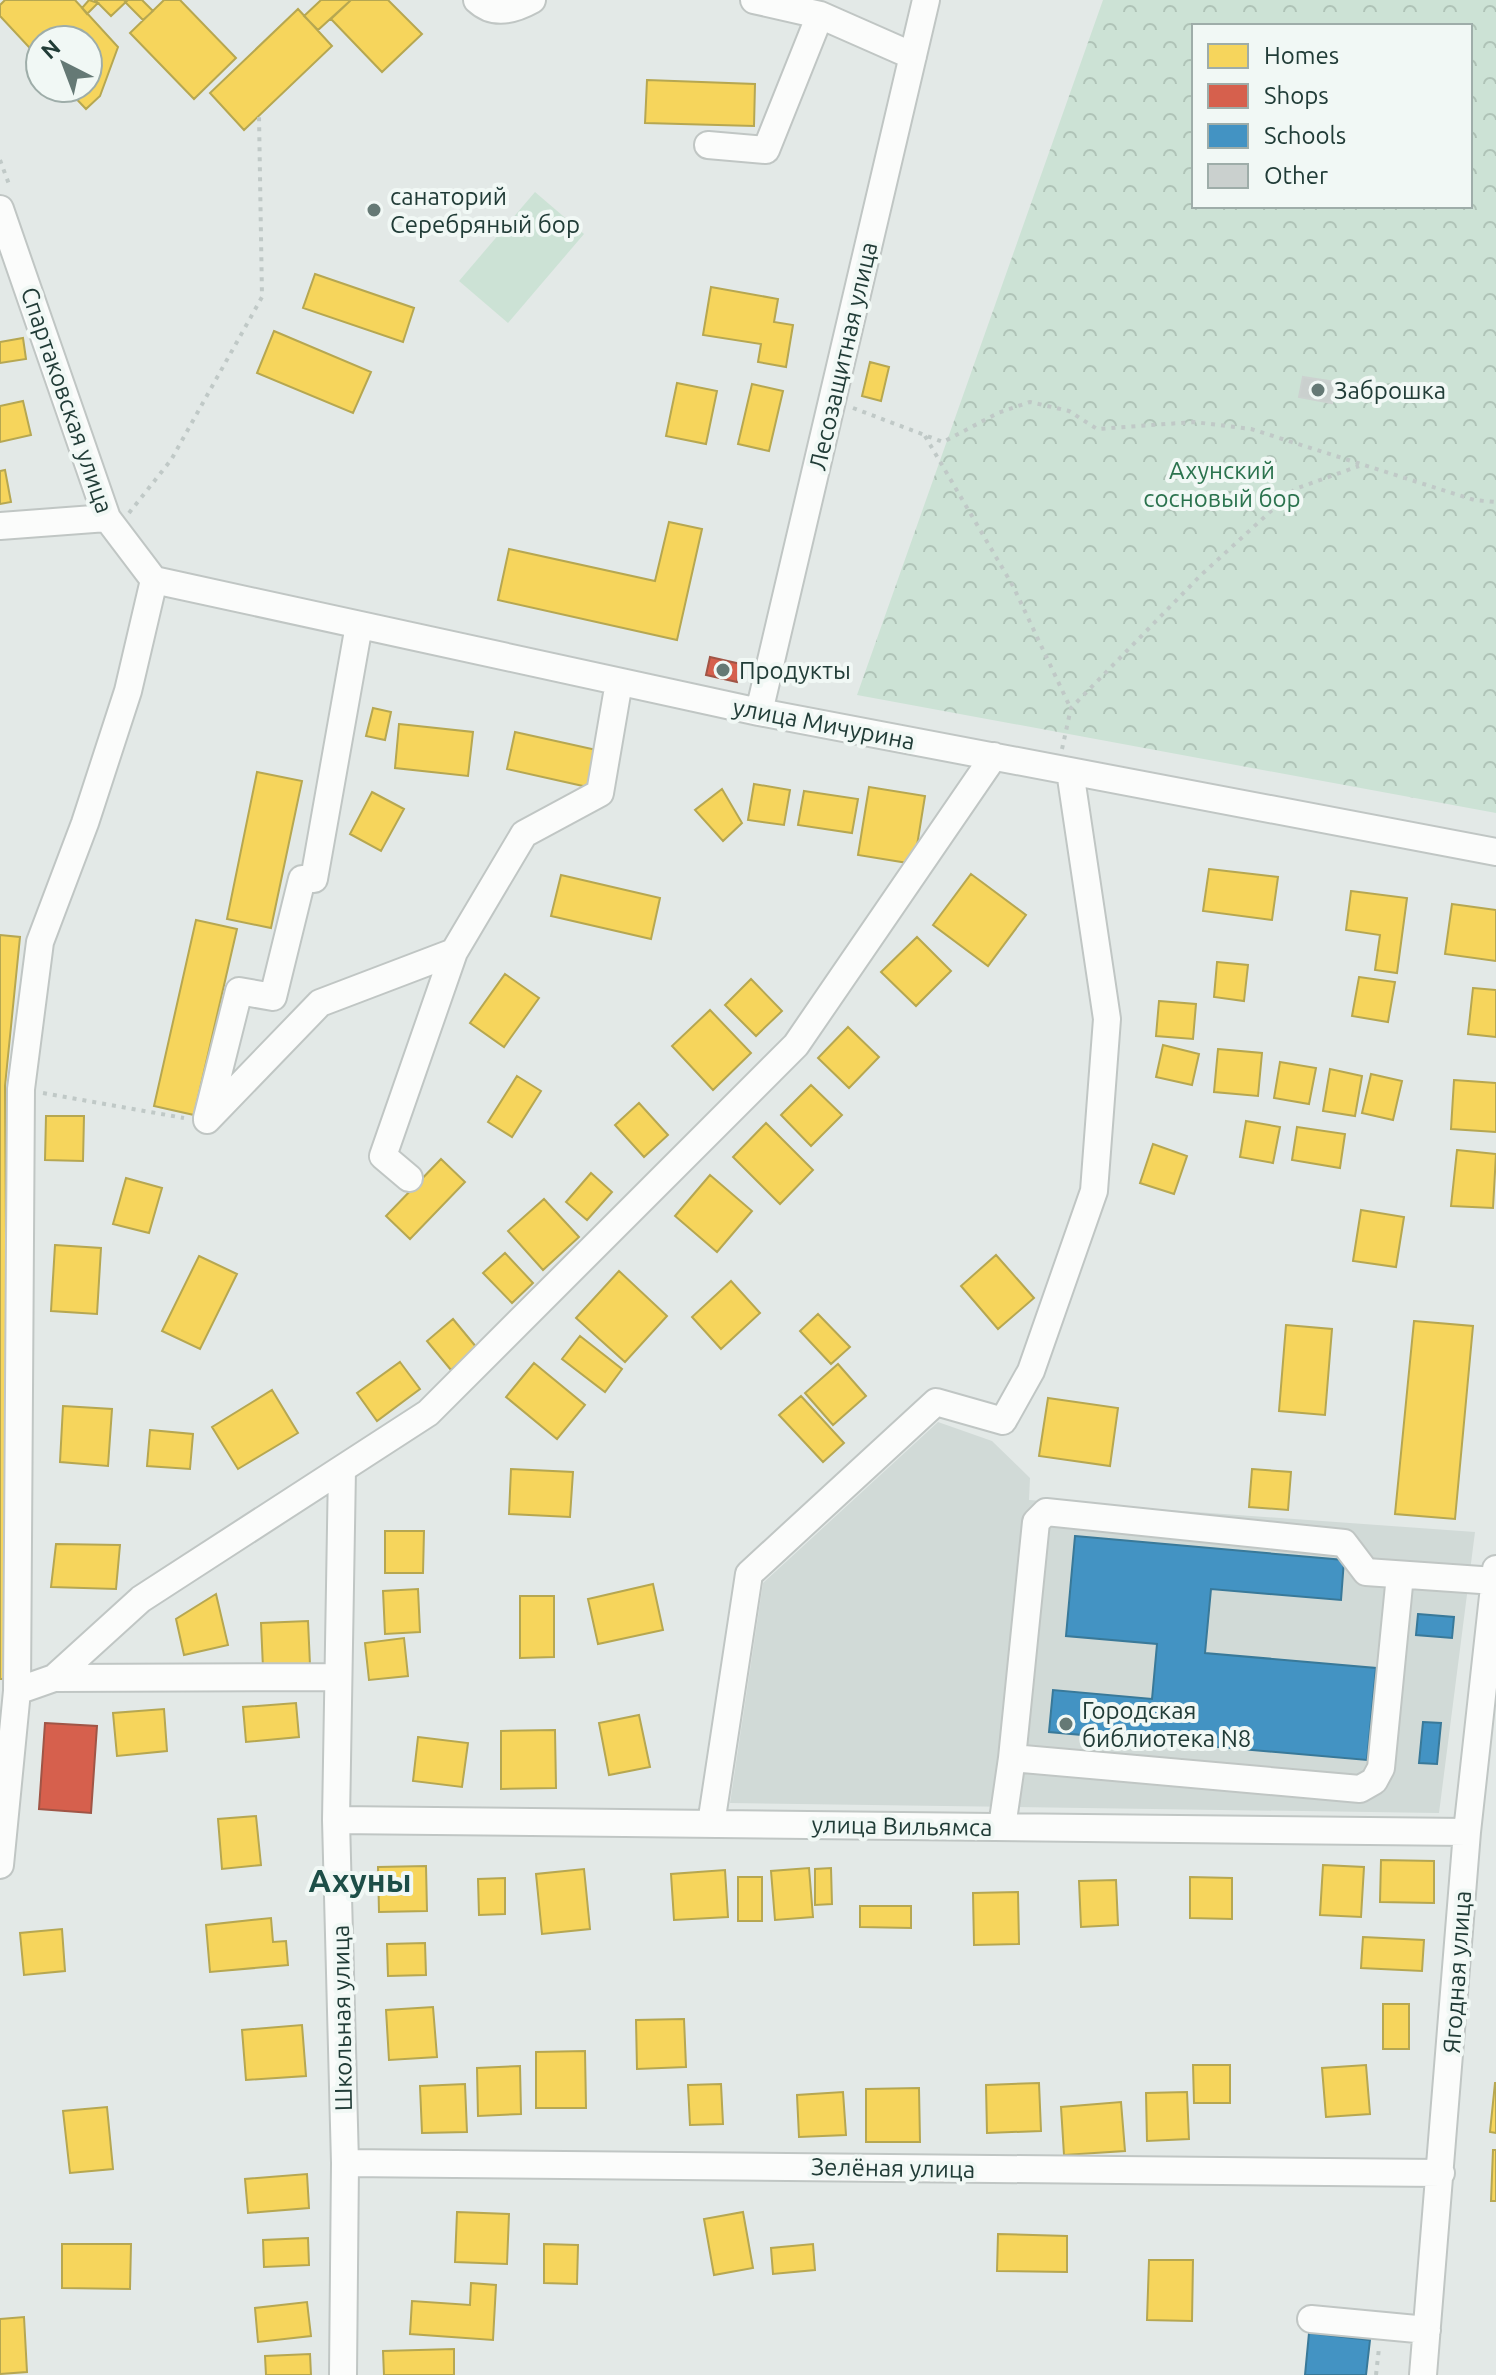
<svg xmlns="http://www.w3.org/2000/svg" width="1496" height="2375" font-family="Ubuntu,sans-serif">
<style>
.built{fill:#d1dad7}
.forest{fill:url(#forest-crowns);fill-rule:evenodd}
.pitch{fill:#cce2d5}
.homes{fill:#f6d55c;stroke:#b6a751;stroke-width:2}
.shops{fill:#d6604d;stroke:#a05546;stroke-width:2}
.schools{fill:#4393c3;stroke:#397999;stroke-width:2}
.building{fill:#cad0ce;stroke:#ccd2d0;stroke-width:2}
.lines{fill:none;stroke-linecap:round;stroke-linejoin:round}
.minor-casing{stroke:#c0c6c4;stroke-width:30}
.path{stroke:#c0c9c7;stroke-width:4;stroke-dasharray:4 6;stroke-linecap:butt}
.minor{stroke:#fbfcfb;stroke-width:26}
.poi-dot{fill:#657975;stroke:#f1f8f5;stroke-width:3}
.labels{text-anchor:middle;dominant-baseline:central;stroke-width:8;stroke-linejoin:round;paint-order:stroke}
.poi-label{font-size:24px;fill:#213c37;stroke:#f1f8f5;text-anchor:start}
.street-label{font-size:24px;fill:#213c37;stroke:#f1f8f5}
.park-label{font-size:24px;fill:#2b734e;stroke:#f1f8f5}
.district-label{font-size:32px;font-weight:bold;fill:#1d4e47;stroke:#f1f8f5}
</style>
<defs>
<pattern id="forest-crowns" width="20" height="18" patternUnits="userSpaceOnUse" patternTransform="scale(2)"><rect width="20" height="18" fill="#cce2d5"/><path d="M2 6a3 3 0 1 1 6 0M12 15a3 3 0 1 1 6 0" fill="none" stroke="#afc3b7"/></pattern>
</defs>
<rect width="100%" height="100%" fill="#e3e9e7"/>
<path class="built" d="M938 1422 992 1441 1030 1478 1029 1500 1475 1532 1439 1813 730 1803 763 1583Z"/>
<path class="forest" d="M1103 0H1496V813L857 695ZM1194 26H1470V206H1194Z"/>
<path class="pitch" d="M535 192 584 234 508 323 459 281Z"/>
<path class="homes" d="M5 0H75L118 47 100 96 86 109 66 88H88V40H40V59L0 16V5Z
M89 0 98 3 87 14 82 8Z
M95 0H128L111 16Z
M128 0H142L153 11 143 20 125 2Z
M164 0H180L236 58 194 99 130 33Z
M321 0H351L318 30 304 16Z
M351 0H388L422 34 382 72 331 19Z
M298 9 332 46 244 130 210 93Z
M647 80 755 84 754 126 645 123Z
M315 274 414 308 403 342 303 308Z
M711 287 778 299 774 322 793 325 786 367 758 362 761 344 703 335Z
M274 331 371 372 353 413 257 373Z
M23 338 26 359 0 363V342Z
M870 362 889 367 881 401 862 396Z
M677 383 717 391 706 444 666 436Z
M752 384 783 391 769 451 738 444Z
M23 401 31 435 0 442V406Z
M5 470 11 502 0 504V471Z
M669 522 702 529 677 640 498 600 509 549 655 581Z
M373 708 391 712 385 740 366 736Z
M399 724 473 732 468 776 395 768Z
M515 732 601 751 592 788 507 769Z
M257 772 302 781 271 928 227 919Z
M754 784 790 790 784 825 748 820Z
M869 787 925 796 914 864 858 855Z
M722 789 742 823 723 841 695 810Z
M804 791 858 799 852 833 798 825Z
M372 792 404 809 381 851 350 834Z
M1209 869 1278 877 1272 920 1203 911Z
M971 874 1026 915 988 966 933 925Z
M561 875 660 898 651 939 551 916Z
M1351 891 1407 898 1397 973 1375 970 1380 935 1346 930Z
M1452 904 1496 910V961L1445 954Z
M196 920 237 929 194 1115 154 1106Z
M0 935 20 937 5 1086 9 1679H0Z
M917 937 951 971 916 1006 881 972Z
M1217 962 1248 965 1244 1001 1214 997Z
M505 974 539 998 504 1047 470 1023Z
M1359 977 1395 982 1388 1022 1352 1016Z
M751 979 782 1011 756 1036 725 1005Z
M1473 988 1496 990V1037L1468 1034Z
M1159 1001 1196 1004 1193 1039 1156 1036Z
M710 1010 751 1053 713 1090 672 1046Z
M848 1027 879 1057 849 1088 818 1058Z
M1163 1045 1199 1054 1192 1085 1156 1077Z
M1218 1049 1262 1053 1258 1096 1214 1092Z
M1280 1062 1316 1068 1309 1104 1274 1098Z
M1330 1069 1362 1076 1355 1116 1323 1111Z
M1371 1074 1402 1081 1393 1120 1362 1113Z
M517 1076 541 1091 512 1137 488 1122Z
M1454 1080 1496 1083V1132L1451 1129Z
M811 1085 842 1115 811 1146 781 1115Z
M639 1103 668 1135 644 1157 615 1125Z
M46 1116H84L83 1161 45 1160Z
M1246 1121 1280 1127 1273 1163 1240 1157Z
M766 1123 813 1170 780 1204 733 1157Z
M1297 1127 1345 1134 1340 1168 1292 1160Z
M1153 1144 1187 1156 1174 1194 1140 1183Z
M1457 1150 1496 1154 1493 1208 1451 1206Z
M441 1159 465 1182 410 1239 386 1216Z
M591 1173 612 1192 587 1220 566 1202Z
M710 1175 752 1211 717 1252 675 1216Z
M126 1178 162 1188 149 1233 113 1224Z
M544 1199 579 1237 543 1270 508 1231Z
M1361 1210 1404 1217 1396 1267 1353 1261Z
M55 1245 101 1248 97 1314 51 1311Z
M505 1253 533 1283 512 1303 483 1273Z
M996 1255 1034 1298 998 1329 961 1286Z
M199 1256 237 1274 200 1349 162 1331Z
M619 1271 667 1316 625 1362 576 1318Z
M731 1281 760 1313 721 1349 692 1317Z
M818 1314 850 1347 831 1364 800 1331Z
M453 1319 477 1348 451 1370 427 1341Z
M1414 1321 1473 1326 1455 1519 1395 1514Z
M1286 1325 1332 1329 1325 1415 1279 1411Z
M580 1336 622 1369 605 1392 562 1359Z
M400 1362 420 1389 377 1421 357 1393Z
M534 1363 585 1405 557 1439 506 1397Z
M838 1364 866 1396 833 1425 805 1393Z
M272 1390 298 1433 238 1469 212 1427Z
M801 1396 844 1443 823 1462 779 1415Z
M1048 1398 1118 1408 1110 1466 1039 1456Z
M63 1406 112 1409 108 1466 60 1462Z
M150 1430 193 1434 190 1469 147 1466Z
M511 1469 573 1472 570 1517 509 1514Z
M1252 1469 1291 1472 1288 1510 1249 1507Z
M385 1531H424L423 1573H385Z
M56 1544 120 1545 116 1589 51 1587Z
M653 1584 663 1630 598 1644 588 1599Z
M418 1589 420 1632 385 1634 383 1591Z
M216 1594 228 1645 184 1655 176 1619Z
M520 1596H554V1657L520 1658Z
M308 1621 310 1665 263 1668 261 1623Z
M404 1638 408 1676 369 1680 365 1643Z
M296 1703 299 1737 246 1742 243 1707Z
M164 1709 167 1751 117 1756 113 1713Z
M639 1715 650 1767 609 1775 599 1723Z
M555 1730 556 1788 501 1789V1731Z
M418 1737 468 1743 462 1787 413 1781Z
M256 1816 261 1865 222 1869 218 1819Z
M1381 1860 1434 1861V1903L1380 1902Z
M1323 1865 1364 1867 1361 1917 1320 1915Z
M426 1866 427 1911 379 1912 378 1867Z
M809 1868 813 1917 775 1920 771 1871Z
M831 1868 832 1904 815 1905V1869Z
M584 1869 590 1929 542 1934 536 1874Z
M725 1870 728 1917 674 1920 671 1874Z
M738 1877H762V1921H738Z
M1190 1877 1232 1878V1919L1190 1918Z
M505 1878V1914L479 1915 478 1879Z
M1116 1880 1118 1925 1081 1927 1079 1881Z
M1018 1892 1019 1944 974 1945 973 1893Z
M860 1906H911V1928L860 1927Z
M271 1918 273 1942 286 1941 288 1965 210 1972 206 1925Z
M62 1929 65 1971 24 1975 20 1933Z
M1363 1937 1424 1940 1422 1971 1361 1968Z
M425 1943 426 1975 388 1976 387 1944Z
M1383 2004H1409V2049H1383Z
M433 2007 437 2057 389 2060 386 2010Z
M684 2019 686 2067 637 2069 636 2020Z
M302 2025 306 2076 246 2080 242 2030Z
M585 2051 586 2108H536V2052Z
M1193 2065H1230V2103H1194Z
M1366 2065 1370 2114 1326 2117 1322 2068Z
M520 2066 521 2114 478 2116 477 2068Z
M1039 2083 1041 2131 987 2133 986 2085Z
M1495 2083H1496V2133L1490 2132Z
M465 2084 467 2132 422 2133 420 2086Z
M721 2084 723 2124 690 2125 688 2085Z
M919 2088 920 2142H866V2089Z
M843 2092 846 2135 799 2137 797 2095Z
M1187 2092 1189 2139 1147 2141 1146 2093Z
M1121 2102 1125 2151 1064 2155 1061 2107Z
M107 2107 113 2169 70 2173 63 2111Z
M1493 2150H1496V2201H1491Z
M307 2174 309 2208 248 2213 245 2179Z
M457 2212 509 2214 507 2264 455 2262Z
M743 2212 753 2268 714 2275 704 2219Z
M998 2234 1067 2236V2272L997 2271Z
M308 2238 309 2265 264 2267 263 2240Z
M62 2244H131L130 2289 62 2288Z
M544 2244 578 2245 577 2284 544 2283Z
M813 2244 815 2270 773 2274 771 2248Z
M1149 2260H1193L1192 2321 1147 2320Z
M471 2283 496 2285 493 2340 410 2334 412 2301 470 2305Z
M307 2302 311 2336 258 2342 255 2308Z
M24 2317 27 2372 0 2374V2319Z
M454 2349V2375H384L383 2351Z
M310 2354 311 2375H266L265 2356Z"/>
<path class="shops" d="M710 657 741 664 737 682 706 675Z
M45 1723 97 1726 91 1813 39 1809Z"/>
<path class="schools" d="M1075 1536 1344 1560 1341 1600 1211 1589 1205 1653 1376 1668 1367 1760 1049 1732 1053 1690 1152 1699 1157 1644 1066 1636Z
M1418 1614 1454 1617 1452 1638 1416 1635Z
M1423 1722 1441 1723 1437 1764 1419 1763Z
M1309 2333 1370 2340 1366 2375H1305Z"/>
<path class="building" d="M1303 377 1336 382 1332 403 1299 397Z"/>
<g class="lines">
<defs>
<path id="minor" d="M477 0C494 16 514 10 532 0
M754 0 820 15 913 56
M708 145 766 150 820 15
M0 209 107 518 154 580
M0 526 107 518
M154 580 759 712 1496 852
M759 712 926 0
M207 1118 239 991 273 997 302 879H314L359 625
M207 1120 320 1003 454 952 524 834 600 793 619 682
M409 1178 383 1156 454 952
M342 1469 336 1820 345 2163 343 2375
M54 1678 337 1677
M17 1691 54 1678 141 1599 428 1413 796 1045 994 756
M1012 1758 1036 1522 1046 1512 1344 1543 1366 1572 1495 1581
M336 1820 1467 1832
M711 1824 749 1574 936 1402 1003 1421 1031 1371 1094 1191 1107 1019 1070 771
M1002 1827 1012 1758 1360 1789 1374 1781 1381 1768 1400 1575
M0 1865 17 1691 21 1089 40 942 85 823 128 691 154 580
M345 2163 1441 2173
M1311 2319 1427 2330
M1423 2375 1467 1832 1496 1569"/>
</defs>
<use href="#minor" class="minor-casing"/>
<path class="path" d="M0 160 10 187
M853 408 943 442 998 413 1030 402 1069 411 1097 429 1194 422 1251 429 1474 500 1496 502
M925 436 1013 586 1070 707
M129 513 171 460 262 297 259 116
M1062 749 1071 708 1201 575 1295 489 1359 466
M43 1093 184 1118
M1376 2375 1379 2348"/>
<use href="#minor" class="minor"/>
</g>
<g class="poi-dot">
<circle cx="374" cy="210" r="8"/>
<circle cx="1318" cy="390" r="8"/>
<circle cx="723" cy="670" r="8"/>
<circle cx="1066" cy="1724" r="8"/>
</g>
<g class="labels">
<g class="poi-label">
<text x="390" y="196">санаторий<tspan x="390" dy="28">Серебряный бор</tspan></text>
<text x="1334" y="390">Заброшка</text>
<text x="739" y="670">Продукты</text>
<text x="1082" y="1710">Городская<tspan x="1082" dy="28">библиотека N8</tspan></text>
</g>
<g class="street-label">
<text transform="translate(843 356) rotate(-77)">Лесозащитная улица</text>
<text transform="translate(67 400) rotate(71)">Спартаковская улица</text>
<text transform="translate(824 724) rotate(11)">улица Мичурина</text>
<text transform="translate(902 1826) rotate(1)">улица Вильямса</text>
<text transform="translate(1457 1972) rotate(-86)">Ягодная улица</text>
<text transform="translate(342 2018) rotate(-91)">Школьная улица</text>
<text transform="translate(893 2168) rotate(1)">Зелёная улица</text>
</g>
<g class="park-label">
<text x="1222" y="470">Ахунский<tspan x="1222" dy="28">сосновый бор</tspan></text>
</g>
<g class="district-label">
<text x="360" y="1880">Ахуны</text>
</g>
</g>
<rect x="1192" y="24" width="280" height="184" fill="#f1f8f5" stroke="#9eada9" stroke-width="2"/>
<rect x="1208" y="44" width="40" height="24" fill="#f6d55c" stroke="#9eada9" stroke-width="2"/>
<text x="1264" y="64" font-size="24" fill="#213c37">Homes</text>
<rect x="1208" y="84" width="40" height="24" fill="#d6604d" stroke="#9eada9" stroke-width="2"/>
<text x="1264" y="104" font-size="24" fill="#213c37">Shops</text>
<rect x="1208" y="124" width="40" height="24" fill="#4393c3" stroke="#9eada9" stroke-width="2"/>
<text x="1264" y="144" font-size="24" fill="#213c37">Schools</text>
<rect x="1208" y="164" width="40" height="24" fill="#cad0ce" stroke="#9eada9" stroke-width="2"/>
<text x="1264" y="184" font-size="24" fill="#213c37">Other</text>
<g transform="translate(64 64) rotate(318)"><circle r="38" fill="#f1f8f5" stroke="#9eada9" stroke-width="2"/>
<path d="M0-6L14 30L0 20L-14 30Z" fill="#657975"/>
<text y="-12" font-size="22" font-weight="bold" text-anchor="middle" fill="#213c37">N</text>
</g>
</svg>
